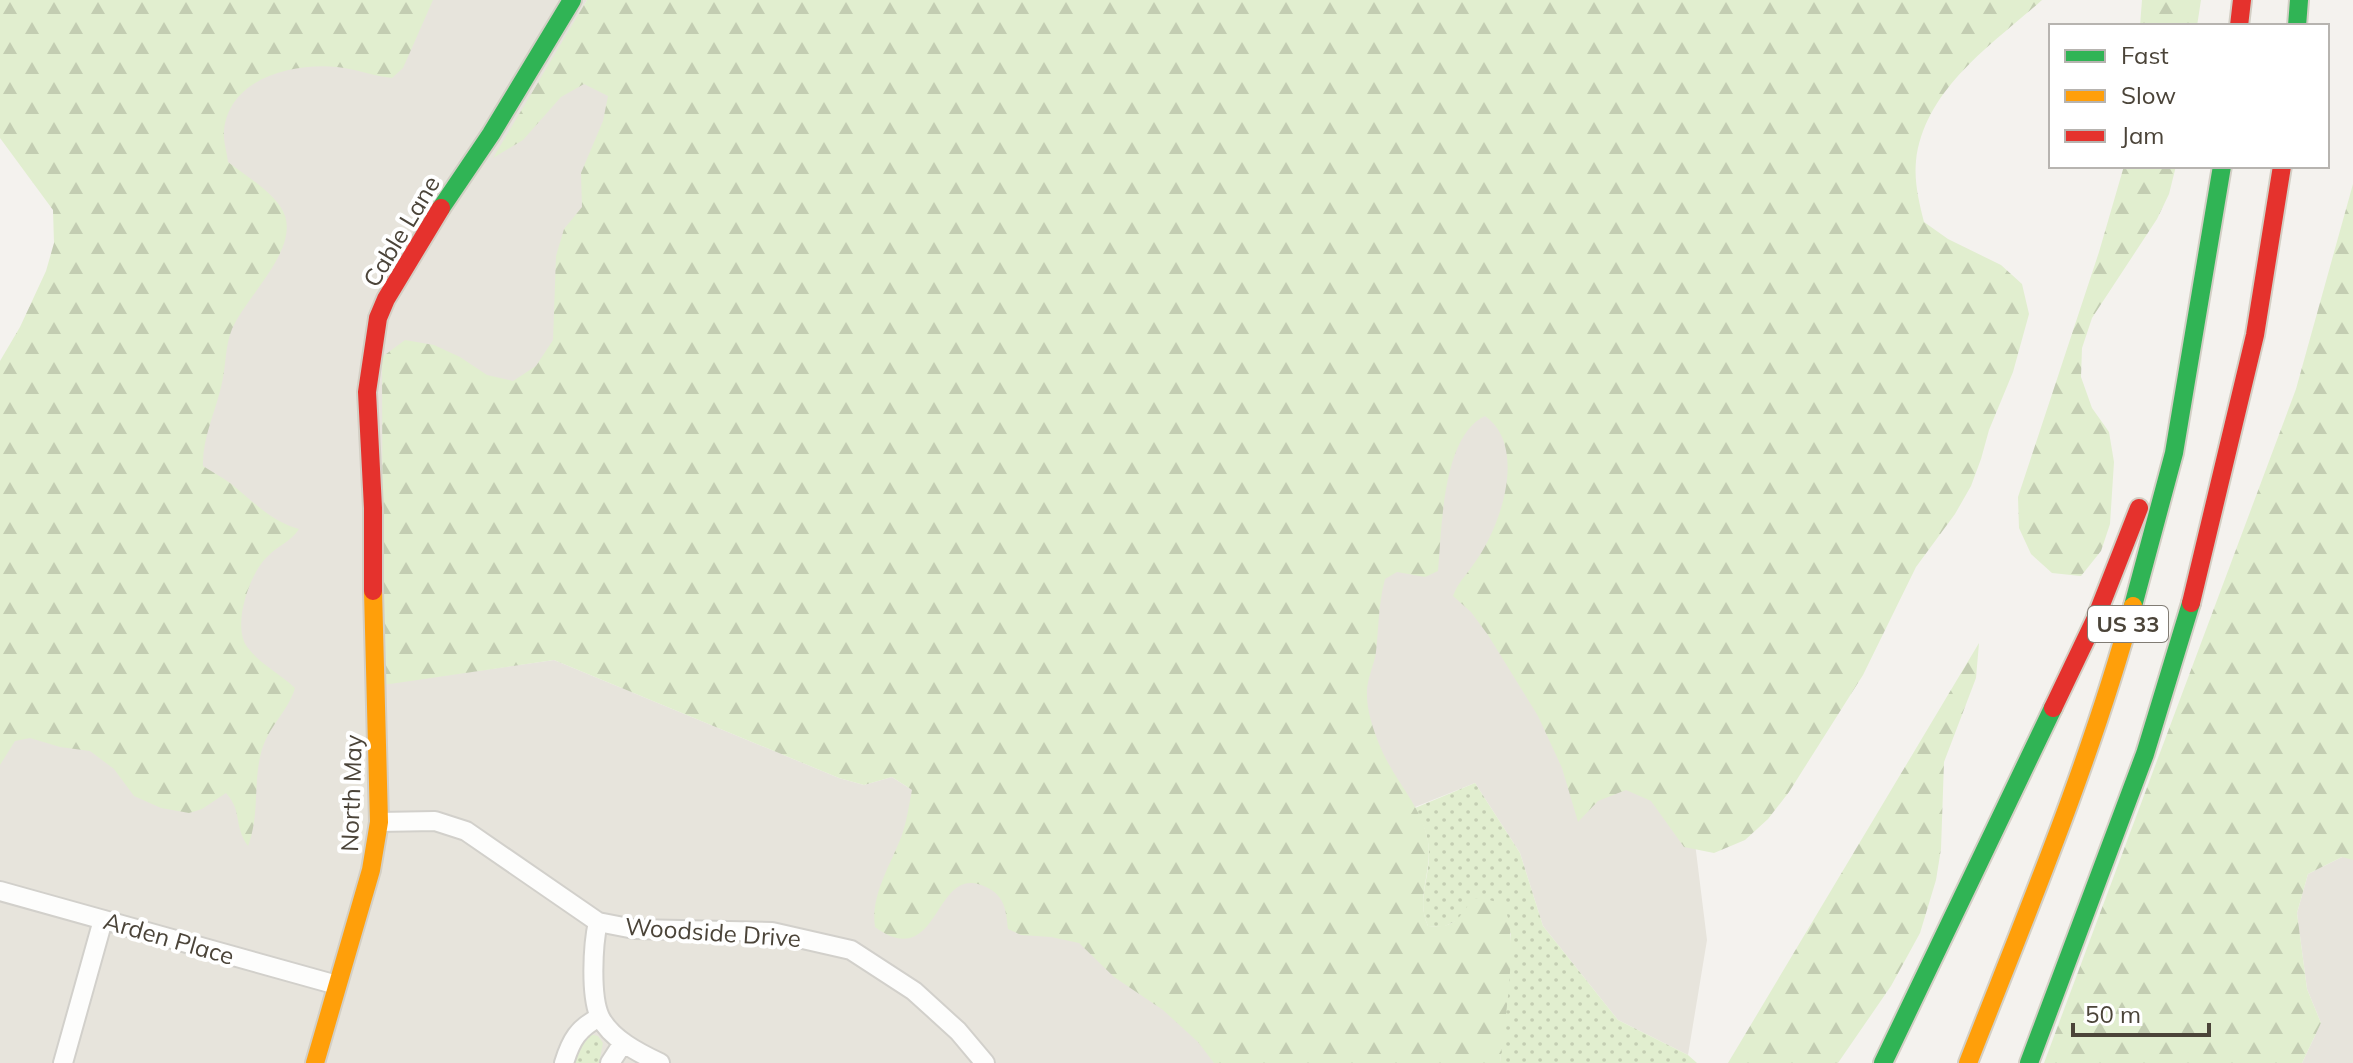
<svg xmlns="http://www.w3.org/2000/svg" width="2353" height="1063" font-family="Mulish,sans-serif">
<style>
.residential{fill:#e7e4dc}
.grass{fill:url(#grass-dots)}
.forest{fill:url(#forest-firs)}
.lines{fill:none;stroke-linecap:round;stroke-linejoin:round}
.street-casing{stroke:#d2d0cb;stroke-width:22}
.fast-casing{stroke:#d3cfc5;stroke-width:22}
.slow-casing{stroke:#d3cfc5;stroke-width:22}
.jam-casing{stroke:#d3cfc5;stroke-width:22}
.street{stroke:#fdfdfc;stroke-width:18}
.fast{stroke:#30b455;stroke-width:18}
.slow{stroke:#ff9f0a;stroke-width:18}
.jam{stroke:#e5322d;stroke-width:18}
.labels{text-anchor:middle;dominant-baseline:central;stroke-width:8;stroke-linejoin:round;paint-order:stroke}
.shield{fill:#fff;stroke:#817c74;stroke-width:2}
.shield-label{font-size:22px;font-weight:bold;fill:#4b4439}
.street-label{font-size:24px;fill:#4b4439;stroke:#fff}
</style>
<defs>
<pattern id="grass-dots" width="8" height="8" patternUnits="userSpaceOnUse" patternTransform="scale(2)"><rect width="8" height="8" fill="#e1eecf"/><path d="M2 2h.1M6 6h.1" fill="none" stroke="#c3cdb2" stroke-width="1.8" stroke-linecap="round"/></pattern>
<pattern id="forest-firs" width="22" height="20" patternUnits="userSpaceOnUse" patternTransform="scale(2)"><rect width="22" height="20" fill="#e1eecf"/><path d="M5 1l3.5 6h-7zM16 11l3.5 6h-7z" fill="#c3cdb2"/></pattern>
</defs>
<rect width="100%" height="100%" fill="#f4f2ee"/>
<path class="residential" d="M418 0H587L554 59 609 96 560 358 384 684 554 660 839 778 864 785 892 777 912 790 1016 885 1234 1063H0V729L230 641 190 470 210 150 227 90Z
M1480 406 1505 418 1612 770 1693 827 1707 940 1688 1055 1618 1020 1543 926 1520 853 1475 783 1405 811 1359 736V619L1451 432Z
M2353 843V1063H2302L2321 1023 2307 989 2297 913 2308 874 2342 857Z"/>
<path class="grass" d="M1475 783 1520 853 1543 926 1618 1020 1688 1055 1697 1063H1500L1511 933 1456 921 1443 927 1428 926C1417 903 1428 882 1429 857 1430 839 1423 823 1415 808Z
M589 1034 598 1036 603 1043 599 1063H568L572 1052Z"/>
<path class="forest" d="M0 0H433L403 68 392 78C373 76 356 69 337 67 294 63 229 77 224 131 223 141 227 152 228 162 245 175 279 196 285 216 297 252 245 298 232 329 225 346 226 366 222 383 216 411 202 438 203 466 212 472 222 477 230 483 253 501 270 521 299 529 290 543 278 545 267 557 249 574 231 628 248 648 260 664 281 674 295 688 288 712 268 726 261 753 253 784 260 814 248 846 233 825 243 812 226 793L202 809 189 813 161 808 134 796 114 769 90 751 60 747 30 738 15 741 0 765V361L20 327 46 271 54 243 53 210 0 138Z
M587 0H2042C1993 44 1924 89 1916 161 1914 182 1919 202 1924 222L1948 239 2001 265 2022 284 2029 314 2013 372 1989 430 1981 459 1971 486 1955 514 1916 567 1863 675 1789 792 1768 819 1745 840 1714 853 1684 847 1651 801 1626 790 1598 801 1578 822 1562 768 1538 716 1488 635 1471 612 1453 596C1458 582 1465 577 1473 565 1500 530 1529 447 1485 416 1442 436 1442 528 1438 571L1425 577 1397 572 1385 579C1378 606 1379 626 1376 652 1374 666 1366 681 1367 695 1367 715 1377 741 1386 759 1400 786 1423 811 1428 841 1433 871 1415 898 1428 926 1455 929 1459 918 1473 898 1483 899 1496 899 1503 907 1521 928 1503 1033 1500 1063H1214L1198 1042 1163 1010 1114 977 1079 943 1051 937 1021 935 1008 929C1006 910 1005 896 986 887 944 867 941 930 910 938 897 941 886 935 875 927 870 896 891 864 902 835 907 820 909 805 912 790L892 777 864 785 839 778 554 660 383 685 382 357 405 340 434 345 460 357 487 375 513 381 536 366 553 340 556 256 564 229 582 207 581 173 603 121 608 96 584 84 561 97 523 140 493 158Z
M2142 0H2201L2197 26H2140Z
M2124 166H2176L2169 194 2157 219 2092 318 2082 348 2081 377 2092 408 2109 432 2114 462 2110 524 2101 551 2081 576 2052 573 2031 554 2019 528 2018 497 2099 252Z
M2353 184V860L2342 857 2308 874 2297 913 2307 989 2321 1023 2302 1063H2044L2296 389Z
M1979 643 1976 678 1944 762 1941 849 1936 880 1920 933 1891 986 1838 1063H1728Z"/>
<g class="lines">
<defs>
<path id="street" d="M379 822 435 821 466 831 598 922 634 929 772 932 851 950 914 991 958 1031 985 1063
M0 891 337 985
M598 922C593 944 590 996 600 1017 611 1039 639 1053 660 1063
M63 1063 103 920
M564 1063C571 1040 578 1028 600 1017
M610 1063 623 1043"/>
<path id="fast" d="M2297 26 2299 0
M441 208 491 134 572 0
M2133 606 2174 453 2222 166
M1883 1063 2053 708
M2029 1063 2145 754 2191 603"/>
<path id="slow" d="M315 1063 371 870 379 822 373 591
M1968 1063C2027 912 2090 763 2133 606"/>
<path id="jam" d="M2239 26 2242 0
M373 591V508L367 392 378 318 386 299 441 208
M2191 603 2255 335 2282 166
M2053 708 2095 620 2139 508"/>
</defs>
<use href="#street" class="street-casing"/>
<use href="#fast" class="fast-casing"/>
<use href="#slow" class="slow-casing"/>
<use href="#jam" class="jam-casing"/>
<use href="#street" class="street"/>
<use href="#fast" class="fast"/>
<use href="#slow" class="slow"/>
<use href="#jam" class="jam"/>
</g>
<g class="labels">
<rect class="shield" x="2088" y="606" width="80" height="36" rx="6"/>
<g class="shield-label">
<text x="2128" y="624">US 33</text>
</g>
<g class="street-label">
<text transform="translate(401 231) rotate(-59)">Cable Lane</text>
<text transform="translate(351 793) rotate(-88)">North May</text>
<text transform="translate(713 932) rotate(4)">Woodside Drive</text>
<text transform="translate(169 938) rotate(16)">Arden Place</text>
</g>
</g>
<rect x="2049" y="24" width="280" height="144" fill="#ffffff" stroke="#b7b4b0" stroke-width="2"/>
<rect x="2065" y="50" width="40" height="12" fill="#30b455" stroke="#b7b4b0" stroke-width="2"/>
<text x="2121" y="64" font-size="24" fill="#4b4439">Fast</text>
<rect x="2065" y="90" width="40" height="12" fill="#ff9f0a" stroke="#b7b4b0" stroke-width="2"/>
<text x="2121" y="104" font-size="24" fill="#4b4439">Slow</text>
<rect x="2065" y="130" width="40" height="12" fill="#e5322d" stroke="#b7b4b0" stroke-width="2"/>
<text x="2121" y="144" font-size="24" fill="#4b4439">Jam</text>
<path d="M2073 1023v12h136v-12" fill="none" stroke="#4b4439" stroke-width="4"/>
<text x="2085" y="1023" font-size="24" fill="#4b4439" stroke="#ffffff" stroke-width="6" paint-order="stroke">50 m</text>
</svg>
